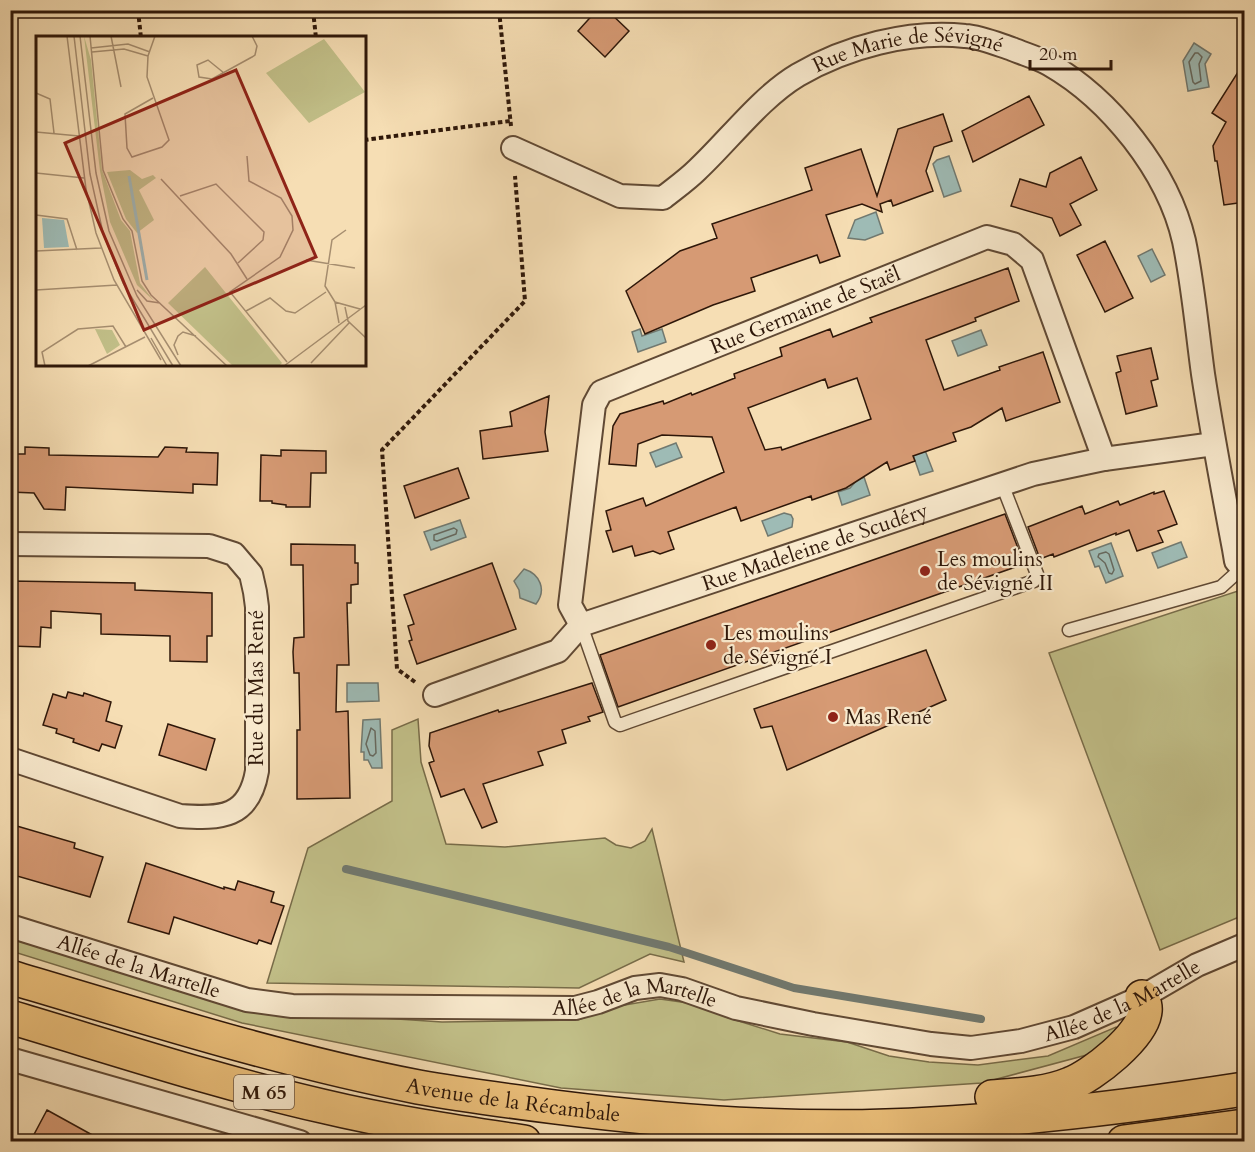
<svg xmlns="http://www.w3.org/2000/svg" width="1255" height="1152" font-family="Cardo,serif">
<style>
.green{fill:#c2c089;stroke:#786c49;stroke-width:1.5}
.water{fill:#9ebbb5;stroke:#717970;stroke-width:1.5}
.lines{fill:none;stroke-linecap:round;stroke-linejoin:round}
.shore{stroke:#66695f;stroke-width:1.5}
.stream{stroke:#717970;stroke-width:8}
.building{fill:#d69a74;stroke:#2e1709;stroke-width:1.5;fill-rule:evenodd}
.service-casing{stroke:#604934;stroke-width:15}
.minor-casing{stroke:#604934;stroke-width:26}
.primary-casing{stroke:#2e1709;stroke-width:36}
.path{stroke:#2e1709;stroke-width:4;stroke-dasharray:4.5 3;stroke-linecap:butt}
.service{stroke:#f9eace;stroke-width:12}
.minor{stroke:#f9eace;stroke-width:22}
.primary{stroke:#ebbf7a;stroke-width:33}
.poi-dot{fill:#8f2418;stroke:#f9eace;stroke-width:2}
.labels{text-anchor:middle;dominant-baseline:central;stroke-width:4.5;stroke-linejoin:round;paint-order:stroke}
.shield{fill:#f9eace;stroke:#6b5644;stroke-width:1.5}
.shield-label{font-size:20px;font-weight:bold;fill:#2e1709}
.street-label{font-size:21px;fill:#2e1709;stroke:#f9eace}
.poi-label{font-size:21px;fill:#2e1709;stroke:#f9eace;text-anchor:start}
.inset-river{fill:none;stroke:#9ebbb5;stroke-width:3}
.inset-road{fill:none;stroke:#a68e70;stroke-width:1.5}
.view{fill:#8f2418;fill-opacity:0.15;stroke:#8f2418;stroke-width:3}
.inset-edge{fill:none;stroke:#2e1709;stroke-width:3}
</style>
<rect width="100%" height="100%" fill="#f6deb4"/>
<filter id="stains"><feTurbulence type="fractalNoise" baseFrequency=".00333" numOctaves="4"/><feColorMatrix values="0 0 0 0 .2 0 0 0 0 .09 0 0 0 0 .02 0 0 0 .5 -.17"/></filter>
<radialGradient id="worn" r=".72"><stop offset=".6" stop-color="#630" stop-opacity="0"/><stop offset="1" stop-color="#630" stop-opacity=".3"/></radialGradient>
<path class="green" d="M1244 589V915L1160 950 1049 653Z
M418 719 421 762 446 844 505 847 605 838 616 845 631 848 645 841 652 829 684 962 650 954 579 988 267 983 308 848 392 801V730Z
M10 934 278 1011 442 1022 578 1020 613 1007 660 999 695 1004 726 1017 780 1034 847 1042 889 1056 929 1062 978 1065 1048 1056 1116 1027 1122 1032 1094 1053 982 1083 724 1100 561 1088 242 1023 11 951Z"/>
<path class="water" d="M1194 43 1211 54 1205 64 1209 87 1188 91 1183 61Z
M949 156 961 191 944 197 933 164 937 160Z
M876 212 883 233 865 240 848 238 855 220Z
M1152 249 1165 275 1151 282 1138 256Z
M640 329 642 336 662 329 666 342 638 352 632 332Z
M981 330 987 345 958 356 952 341Z
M676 443 682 457 656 467 650 453Z
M923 445 933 471 920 475 911 449Z
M864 477 870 495 842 505 838 492 850 488 857 480Z
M784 513 791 515 793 519 792 527 768 536 762 521Z
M460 520 466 537 431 550 424 532Z
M1181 542 1187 557 1158 568 1152 553Z
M1111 543 1123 576 1106 583 1099 566 1095 567 1089 551Z
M524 569C540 574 547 590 536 604L520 598 519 590 514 581Z
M347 683H378L379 701 347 702Z
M380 719 382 768H372L368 760H364V752H361L363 720Z"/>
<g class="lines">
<path class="shore" d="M1195 53H1198L1202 57 1199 64 1201 81 1195 84 1193 82 1189 62Z
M454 528 457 530 456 534 437 541 434 540V535Z
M1106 552 1109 554 1114 570 1112 574 1109 573 1105 563 1098 557 1099 554Z
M371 728 375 731 376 753 373 756 370 755 366 744Z"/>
<path class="stream" d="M346 869 669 947 794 988 981 1019"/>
</g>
<path class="building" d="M597 10H607L629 31 605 57 578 31Z
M1245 61V202L1224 205 1217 161H1215L1213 146 1226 122 1212 113Z
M1029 96 1044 125 973 162 962 131Z
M943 114 952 141 934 147 926 171 933 191 893 206 891 200 880 204 882 212 862 204 826 215 840 256 820 263 817 255 751 278 755 291 713 305 645 334 626 291 680 251 717 238 712 224 812 190 805 168 861 149 877 196 898 129Z
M1081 157 1097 190 1070 204 1081 225 1060 236 1052 218 1011 206 1020 179 1046 187 1050 173Z
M1105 241 1133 298 1105 312 1077 255Z
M1008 268 1019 301 975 318 976 321 926 340 944 390 1000 370 999 367 1043 352 1060 402 1006 421 1002 408 971 427 953 433 956 441 913 456 915 461 890 470 887 462 846 488 812 500 811 496 741 521 736 507 668 532 674 549 660 554 653 551 635 556 632 546 613 552 606 531 611 530 606 511 643 498 646 506 724 472 712 437 662 435 638 444 636 466 609 464 613 426 620 414 663 401 664 404 691 393 692 395 735 378 734 374 782 356 780 348 830 329 833 337 872 322 870 318ZM857 378 871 419 782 450 781 447 765 450 748 408 825 379 828 388Z
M1151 348 1158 379 1151 381 1157 406 1126 414 1116 373 1121 371 1117 356Z
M549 396 545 432 548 451 483 459 480 431 512 426 510 412Z
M25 447 49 448V455L158 457 165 447 187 448 186 452 218 453 217 485 193 484V493L66 487 65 510 44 509 34 493 10 492V454H25Z
M281 450 326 451V473H311L310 507H286V505L272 503V501H260L261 455 281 456Z
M458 468 469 498 415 518 404 486Z
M1164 491 1177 524 1158 531 1163 542 1137 551 1129 530 1116 535V533L1054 557 1053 554 1040 559 1028 527 1082 506 1085 514 1118 501 1120 505 1154 492V494Z
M1005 514 1024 564 618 707 600 655Z
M291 544 355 545V563H358V584L351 585V603H347L349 665H337L336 712 348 711 350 798 297 799V730H300L299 673H294L293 652 294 638 304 637 303 565H291Z
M492 563 516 629 417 664 409 641 412 640 408 626 414 624 404 595Z
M10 581 135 583V590L212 593V636H207V662L170 661V636L101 634V614L51 611V628L41 627 40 647 10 646Z
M926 650 946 700 787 770 772 726 761 728 754 709Z
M592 683 603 712 588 717 590 721 562 730 566 743 538 752 543 765 483 784 497 822 482 828 464 789 441 797 429 763 434 761 429 746 430 733 498 710 499 712Z
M68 692 83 696 84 693 111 702 106 721 122 726 115 748 102 744 99 751 73 742 74 739 56 733 57 729 43 725 53 694 66 698Z
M168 724 215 739 206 770 159 755Z
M10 824 75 843 74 848 103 857 90 897 10 874Z
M146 863 224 889V887L235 890 238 881 274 892 271 902 284 906 271 944 259 940 257 944 174 917 169 934 128 922Z
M47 1110 105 1142H30Z"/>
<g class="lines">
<defs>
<path id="service" d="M581 625 615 722 620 725 631 721 1034 581 1037 574 1002 484
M1069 630 1221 587 1242 568"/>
<g id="minor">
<path id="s1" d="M513 148 620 196 663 198C674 189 687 180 697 170 729 140 761 97 798 75 846 47 909 30 965 36 981 37 997 44 1012 49 1024 54 1038 58 1049 64 1110 99 1168 171 1184 241 1193 284 1197 330 1203 374 1212 433 1223 491 1234 549L1236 561 1244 570"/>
<path d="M10 544 209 546 234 554 251 574 255 592 257 607V771C249 818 221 819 180 816L10 759"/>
<path id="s2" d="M581 625 570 605 594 405 601 392 987 237 1013 244 1032 260 1104 459"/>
<path id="s3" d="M435 695 558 651 581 625 1033 474 1104 459 1214 444"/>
<path id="s4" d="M10 926 247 1000 292 1006 575 1008 598 1002 635 988 660 985 682 989 736 1008 813 1024 931 1044 971 1048 1021 1041 1074 1027 1142 997 1197 965 1244 945"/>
<path d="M10 1059 300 1142"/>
</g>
<g id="primary">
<path id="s5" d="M10 977C145 1017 280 1060 418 1087 463 1095 509 1101 555 1107 680 1123 806 1132 932 1124 1036 1118 1141 1105 1244 1089"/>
<path d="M10 1017C114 1048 217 1082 322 1106 389 1122 456 1132 524 1142"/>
<path d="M992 1097C1017 1095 1046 1094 1070 1084 1092 1076 1143 1036 1145 1011 1146 1006 1144 1002 1142 997"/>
<path d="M1124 1142 1244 1126"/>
</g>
</defs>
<use href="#service" class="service-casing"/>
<use href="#minor" class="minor-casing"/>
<use href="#primary" class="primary-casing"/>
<path class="path" d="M138 10 141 38
M313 10 316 38
M499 10 511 126
M364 140 510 121
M415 682 397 669 382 450 525 301 515 176"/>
<use href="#service" class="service"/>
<use href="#minor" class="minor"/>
<use href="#primary" class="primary"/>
</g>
<g class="poi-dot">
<circle cx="925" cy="571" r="6"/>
<circle cx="711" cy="645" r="6"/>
<circle cx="833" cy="717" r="6"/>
</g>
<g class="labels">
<rect class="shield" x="234" y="1075" width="60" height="34" rx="4.5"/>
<g class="shield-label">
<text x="264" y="1092">M 65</text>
</g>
<g class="street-label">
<text stroke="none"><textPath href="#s1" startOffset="459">Rue Marie de Sévigné</textPath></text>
<text stroke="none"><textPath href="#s2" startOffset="459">Rue Germaine de Staël</textPath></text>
<text stroke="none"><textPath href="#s3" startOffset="412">Rue Madeleine de Scudéry</textPath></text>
<text transform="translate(256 688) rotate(-90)">Rue du Mas René</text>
<text stroke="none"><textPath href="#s4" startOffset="135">Allée de la Martelle</textPath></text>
<text stroke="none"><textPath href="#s4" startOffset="1143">Allée de la Martelle</textPath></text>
<text stroke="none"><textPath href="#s4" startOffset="639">Allée de la Martelle</textPath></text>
<text stroke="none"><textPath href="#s5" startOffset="519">Avenue de la Récambale</textPath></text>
</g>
<g class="poi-label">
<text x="937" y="559">Les moulins<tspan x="937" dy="24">de Sévigné II</tspan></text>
<text x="723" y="633">Les moulins<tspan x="723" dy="24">de Sévigné I</tspan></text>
<text x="845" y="717">Mas René</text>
</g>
</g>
<g transform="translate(36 36)">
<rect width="330" height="330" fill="#f6deb4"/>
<path d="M48 0 55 24 66 134 85 184 94 195 104 247 118 265 101 249 74 186 64 135ZM288 3 329 56 273 87 230 37ZM94 134 106 143 117 139 120 142 103 154 118 184 101 197 90 183 71 136ZM169 231 246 327 243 330H197L132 267ZM59 293 76 294 84 309 71 318Z" fill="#c2c089"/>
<path d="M6 182 28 184 33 211 8 212Z" fill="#9ebbb5"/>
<path class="inset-river" d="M93 140 111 244"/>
<path class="inset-road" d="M31 0 50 153 60 197 78 244 125 324M38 0 54 138 67 197 87 247 137 330M44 0 60 137 73 195 101 260 145 330M54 0 67 134 87 183 96 195 106 245 115 259 191 330M75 0 85 51M55 12 92 8 114 16M56 16 88 13 112 20M188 37 172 24 161 29 163 41 176 43 216 21 219 19 221 10 216 0M0 57 14 63 18 97M117 62 89 78 91 112 96 121 126 111 133 104 111 41 112 20 119 0M0 96 43 100M211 120 213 145 245 162 256 180 257 194 244 221 194 256 251 326M0 137 48 142M125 143 195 218 211 243M144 160 180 148 228 196 227 204 202 227M0 179 31 183 41 214M310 194 296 204 289 250 299 266 324 273M0 215 65 212M270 224 319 232M0 254 81 249M101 254 111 265 124 267M299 266 303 287M309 271 312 285 330 302M210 275 234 262 250 275 259 277 290 256M115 302 131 330M142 319 138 309 142 300 147 296 160 300M275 327 313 287M9 330 6 316 42 293 77 290 90 311M52 330 109 301M248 330 330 269"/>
<path class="view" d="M200 34 280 221 108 294 29 107Z"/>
<rect width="330" height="330" class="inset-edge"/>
</g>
<rect width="1255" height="1152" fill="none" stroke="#f6deb4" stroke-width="36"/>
<rect x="12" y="12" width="1231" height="1128" fill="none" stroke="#2e1709" stroke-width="3"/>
<rect x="18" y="18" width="1219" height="1116" fill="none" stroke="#2e1709" stroke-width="1.5"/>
<path d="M1030 60v9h81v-9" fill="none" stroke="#2e1709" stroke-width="3"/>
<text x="1039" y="60" font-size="18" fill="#2e1709" stroke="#f9eace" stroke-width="4.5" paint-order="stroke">20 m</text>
<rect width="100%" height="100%" filter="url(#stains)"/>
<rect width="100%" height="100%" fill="url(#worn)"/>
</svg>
